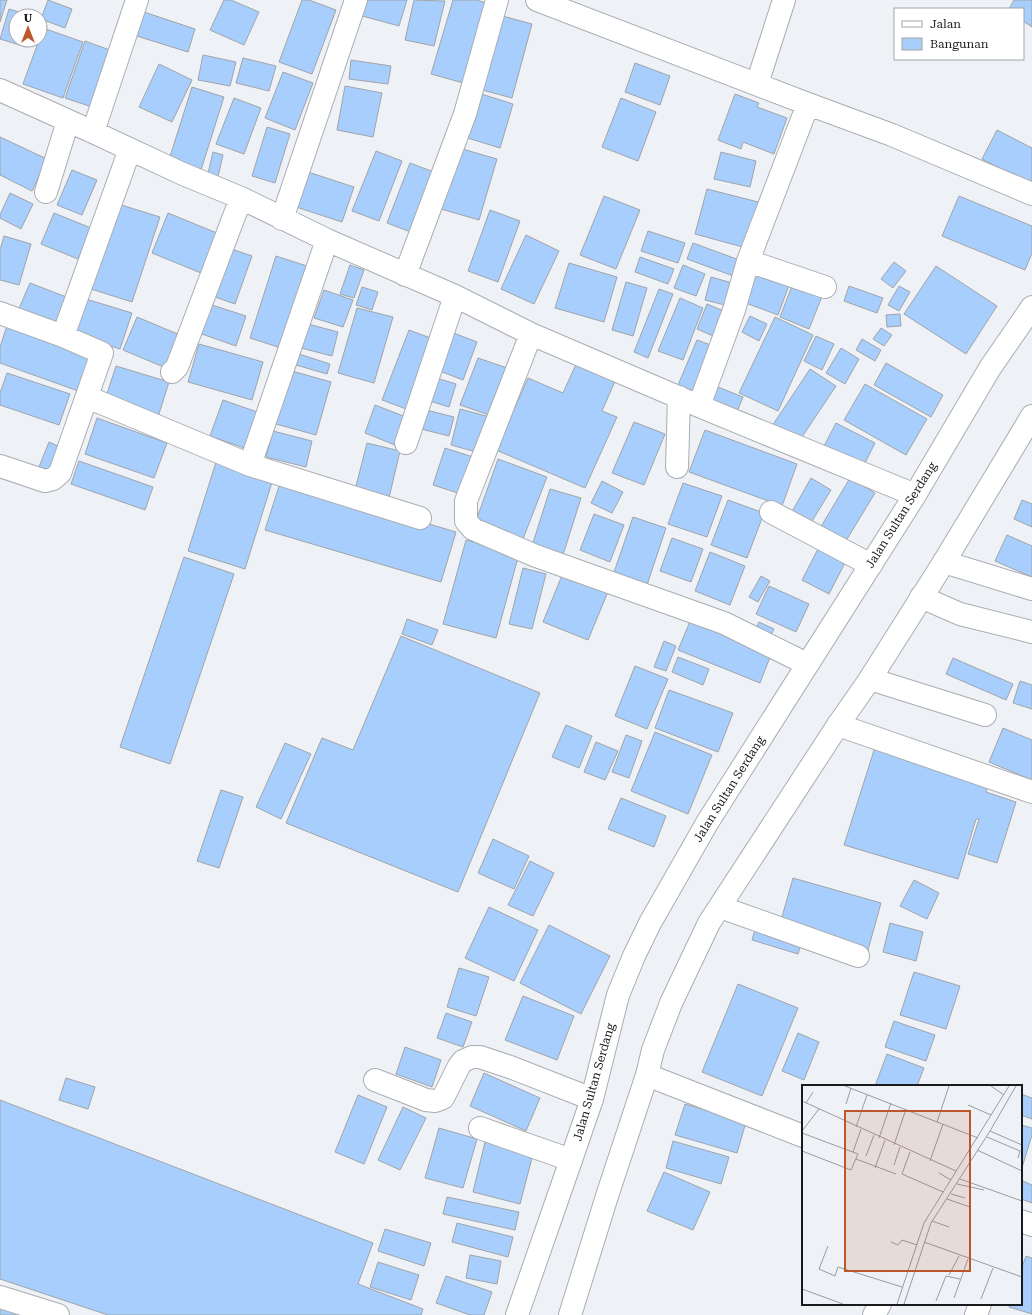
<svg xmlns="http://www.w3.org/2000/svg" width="1032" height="1315" font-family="'Roboto Serif',serif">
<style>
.building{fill:#a7cefc;stroke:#a0a4a8}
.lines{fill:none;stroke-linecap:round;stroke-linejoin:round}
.minor-casing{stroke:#a9adb2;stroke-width:24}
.highway-casing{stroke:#a9adb2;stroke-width:24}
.minor{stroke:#fff;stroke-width:22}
.highway{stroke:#fff;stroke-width:22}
.labels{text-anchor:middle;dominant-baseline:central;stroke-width:4;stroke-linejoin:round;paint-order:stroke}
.street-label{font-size:12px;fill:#191a1c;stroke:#fff}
.inset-road{fill:none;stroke:#999c9f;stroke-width:1}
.view{fill:#bd5729;fill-opacity:0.15;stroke:#bd5729;stroke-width:2}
.inset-edge{fill:none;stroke:#191a1c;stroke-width:2}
</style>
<rect width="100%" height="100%" fill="#eef2f7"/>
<path class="building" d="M0 0H7L0 22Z
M48 0 72 9 65 28 41 19Z
M224 0H231L259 12 244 45 210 30Z
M302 0H309L336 10 312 74 279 62Z
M359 0H407L399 26 355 14Z
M414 0 445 1 434 46 405 40Z
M453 0H477L492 5 467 84 431 74Z
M1014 0H1032V27L1023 21V9H1009Z
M9 9 32 16H16V40H28L26 47 0 39Z
M135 9 195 29 188 52 127 33Z
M495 14 532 24 512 98 475 88Z
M43 28 83 42 63 98 23 84 39 40H40Z
M85 41 118 53 98 109 65 98Z
M203 55 236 62 230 86 198 80Z
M243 58 276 66 269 91 236 83Z
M351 60 391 66 388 84 349 79Z
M635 63 670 76 660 105 625 92Z
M159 64 192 80 172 122 139 107Z
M283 72 313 83 295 130 265 118Z
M345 86 382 93 373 137 337 130Z
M192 87 224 97 200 173 168 163Z
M475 92 513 104 500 148 461 136Z
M735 94 759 103 757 107 787 118 774 154 743 142 741 149 718 140Z
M234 98 261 108 244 154 216 144Z
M621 98 656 112 638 161 602 147Z
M267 127 290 134 275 183 252 176Z
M997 130 1032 148V185L982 159Z
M0 137 47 159 32 191 0 175Z
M459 148 497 159 479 220 441 209Z
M376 151 402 161 379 221 352 211Z
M213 152 223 155 217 181 207 178Z
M721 152 756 161 750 187 714 179Z
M410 163 439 174 416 234 387 223Z
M72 170 97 180 82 215 57 205Z
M308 172 354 187 342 222 296 207Z
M707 189 762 203 750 249 695 234Z
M10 193 33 204 21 229 0 218V215Z
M604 196 640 210 616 269 580 255Z
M959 196 1032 226V253L1025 270 942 236Z
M115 203 160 217 132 302 88 288Z
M490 210 520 221 498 282 468 271Z
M54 213 91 228 78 259 41 244Z
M168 213 217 233 201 273 152 253Z
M648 231 685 243 678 263 641 251Z
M526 235 559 251 534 304 501 289Z
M4 236 31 244 19 285 0 280V250Z
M693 243 742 261 736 277 687 259Z
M226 247 252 256 235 304 209 295Z
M276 256 307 266 281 348 250 338Z
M640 257 674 269 668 284 635 272Z
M894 262 906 271 893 288 881 279Z
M569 263 617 277 604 322 555 308Z
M350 265 364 270 354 298 340 294Z
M683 265 705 274 696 296 674 288Z
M936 266 997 306 966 354 904 314Z
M756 267 791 280 778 315 743 302Z
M711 277 736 284 729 306 705 300Z
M795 278 825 289 809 329 780 317Z
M626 282 647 288 633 336 612 330Z
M30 283 69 298 57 329 17 313Z
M849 286 883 298 877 313 844 301Z
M899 286 910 292 899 311 888 305Z
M362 287 378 292 372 310 356 305Z
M659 289 673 294 648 358 634 352Z
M324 290 353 300 343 327 314 318Z
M680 298 703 308 683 360 658 351Z
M86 299 132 313 120 349 74 335Z
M209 304 246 316 236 346 199 333Z
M707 304 731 314 720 339 697 329Z
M357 308 393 317 374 383 338 373Z
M900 314 901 326 887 327 886 315Z
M750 316 767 324 759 341 742 332Z
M137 317 180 335 166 368 123 350Z
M775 317 813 335 778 411 739 393Z
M304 323 338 332 332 356 297 347Z
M7 326 93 357 81 392 0 363V347Z
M881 328 892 335 884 346 873 339Z
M409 330 436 340 409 410 382 400Z
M451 332 477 342 463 380 437 370Z
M816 336 834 344 822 370 804 361Z
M862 339 881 350 875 361 856 350Z
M697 340 719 348 701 394 678 385Z
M199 344 263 362 252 400 188 382Z
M841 348 859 359 845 384 826 373Z
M299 354 330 364 327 374 296 365Z
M478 358 513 370 495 417 460 405Z
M577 362 616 379 602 411 617 417 585 488 496 450 528 378 563 393Z
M886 363 943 395 931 417 874 385Z
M116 366 169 382 158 417 105 400Z
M810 369 836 386 798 443 772 426Z
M292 371 331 382 316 435 276 424Z
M7 373 70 394 59 425 0 405V393Z
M430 376 456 384 449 407 423 399Z
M865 384 927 419 906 455 844 420Z
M713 385 743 397 737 412 707 400Z
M223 400 260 413 247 449 210 436Z
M375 405 406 417 395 445 365 433Z
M422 409 454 417 449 436 417 428Z
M460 409 490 417 480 453 451 445Z
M97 418 167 443 154 478 85 454Z
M634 422 665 434 644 485 612 473Z
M836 423 875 443 863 467 823 448Z
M705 430 797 464 782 506 689 472Z
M273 431 312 441 306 467 266 457Z
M49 442 65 449 54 478 37 472Z
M367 443 400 451 388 502 354 494Z
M445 448 473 457 461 494 433 485Z
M217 459 274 476 245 569 188 551Z
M498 459 547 477 523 539 476 521Z
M79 461 153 487 145 510 71 484Z
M811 478 831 490 809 526 790 515Z
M850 478 875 493 844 544 819 530Z
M281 480 456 532 441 582 265 530Z
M602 481 623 492 612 513 591 503Z
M683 483 722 496 707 537 668 524Z
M550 489 581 498 563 555 532 546Z
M728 500 764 513 747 558 711 545Z
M1022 500 1032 504V527L1014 519Z
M594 514 624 525 610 562 580 550Z
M633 517 666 528 646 588 612 578Z
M1007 535 1032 546V577L995 561Z
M672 538 703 549 691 582 660 571Z
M466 540 519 554 496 638 443 624Z
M820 545 847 559 829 594 802 580Z
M710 552 745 566 730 605 695 591Z
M184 557 234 574 170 764 120 747Z
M523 568 546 574 532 629 509 624Z
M565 568 610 587 588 640 543 622Z
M761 576 770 581 758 602 749 597Z
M769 586 809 604 796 632 756 614Z
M407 619 438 630 432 645 402 634Z
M691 619 772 652 760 683 678 650Z
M759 622 774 629 767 643 753 636Z
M401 636 540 693 458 892 286 823 322 738 353 750Z
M664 641 676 646 666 671 654 667Z
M678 657 709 669 703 685 672 672Z
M953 658 1013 684 1006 700 946 674Z
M635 666 668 679 647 729 615 716Z
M1020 681 1032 685V709L1013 703Z
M669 690 733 713 718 752 655 728Z
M566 725 592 736 579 768 552 757Z
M1003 728 1032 740V780L989 762Z
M655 732 712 755 688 814 631 791Z
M626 735 642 741 629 778 612 772Z
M596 742 618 751 605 780 584 772Z
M285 743 311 754 281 819 256 807Z
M876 744 990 779 986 792 1016 802 997 863 968 854 979 819H976L958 879 844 845Z
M221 790 243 797 219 868 197 861Z
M621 798 666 816 654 847 608 829Z
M493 839 529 856 514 889 478 873Z
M530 861 554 873 533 916 508 905Z
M793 878 881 903 868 950 780 924Z
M914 880 939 893 927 919 900 906Z
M489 907 538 930 514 981 465 958Z
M757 923 803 938 798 954 752 940Z
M890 923 923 932 916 961 883 952Z
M549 925 610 956 581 1014 520 983Z
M459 968 489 977 476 1016 447 1007Z
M914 972 960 986 946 1029 900 1015Z
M738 984 798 1008 762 1096 702 1072Z
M523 996 574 1016 557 1060 505 1040Z
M446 1013 472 1022 463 1047 437 1038Z
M894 1021 935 1035 926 1061 885 1047Z
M798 1033 819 1042 804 1080 782 1071Z
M405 1047 441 1060 432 1087 396 1074Z
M887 1054 924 1068 917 1086H875Z
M484 1073 540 1098 526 1131 470 1106Z
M66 1078 95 1087 88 1109 59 1100Z
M1021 1094 1032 1098V1119L1021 1115Z
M358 1095 387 1107 364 1164 335 1152Z
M0 1100 373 1243 358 1284 423 1309 421 1315H108L0 1279Z
M685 1104 746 1122 737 1153 675 1135Z
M403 1107 426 1118 400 1170 378 1160Z
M1021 1125 1032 1128V1135L1021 1171Z
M439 1128 477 1139 463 1188 425 1178Z
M673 1141 729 1157 721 1184 666 1168Z
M485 1142 533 1154 520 1204 473 1192Z
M664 1172 710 1192 693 1230 647 1211Z
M1023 1181 1032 1185V1203L1021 1199V1187Z
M447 1197 519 1212 515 1230 443 1214Z
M457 1223 513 1237 508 1257 452 1242Z
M385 1229 431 1243 424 1266 378 1251Z
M470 1255 501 1261 497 1284 466 1278Z
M1026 1256 1032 1258V1314L1009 1307 1010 1304H1021V1270Z
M378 1262 419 1275 411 1300 370 1287Z
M446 1276 492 1292 484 1315H470L436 1303Z
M0 1302 34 1315H0Z"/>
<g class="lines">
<defs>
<path id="minor" d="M537 0 808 104 892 135 1032 194
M757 84 784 0
M0 90 93 132 183 174 241 198 327 240 455 296 531 334 699 406 915 495
M93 132 137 0
M46 192 68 121
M282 219 356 0
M748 261 825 287
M405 275 465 114 497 0
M0 313 63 336 102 353 60 473 53 479 45 481 0 466
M531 334 466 501V521L473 529 536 556 724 623 807 664
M63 336 130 149
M172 372 177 367 241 198
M87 397 250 465 420 518
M699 406 734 310 748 261 808 104
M406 443 455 296
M250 465 327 240
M677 467 679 397
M771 512 871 565
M944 562 1032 589
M921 597 960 614 1032 632
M870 679 985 715
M838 725 1032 792
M720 907 858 956
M647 1075 803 1136
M375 1080 426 1100 435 1101 443 1098 459 1066 463 1061 472 1057H480L510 1067 592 1099
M480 1128 571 1160
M1021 1221 1032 1225
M0 1297 58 1315
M874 1315 880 1304
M976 1315 980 1304"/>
<path id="highway" d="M517 1315 571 1160 592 1099 618 995 634 956 650 923 707 823 915 495 990 368 1032 307
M570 1315 608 1193 647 1075 653 1050 671 1003 709 923 838 725 870 679 944 562 1032 416"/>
</defs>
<use href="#minor" class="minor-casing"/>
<use href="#highway" class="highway-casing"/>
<use href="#minor" class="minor"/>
<use href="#highway" class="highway"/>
</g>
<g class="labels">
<g class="street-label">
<text transform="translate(901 515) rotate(-58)">Jalan Sultan Serdang</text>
<text transform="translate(729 789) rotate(-58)">Jalan Sultan Serdang</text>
<text transform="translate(594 1082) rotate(-74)">Jalan Sultan Serdang</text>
</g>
</g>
<g transform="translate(802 1085)">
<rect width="220" height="220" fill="#eef2f7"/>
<path class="inset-road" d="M43 1 176 53M189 1 202 10M0 16 154 86M4 18 11 7M44 19 49 3M166 20 189 30M135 37 147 1M54 42 65 10M0 46 17 24M188 46 220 60M0 48 56 69 49 85 0 66M185 52 218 66 216 73M77 53 89 18M92 60 104 24M175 65 220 86M51 67 59 44M108 67 100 89 141 107M64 71 72 50M54 74 94 89M128 76 141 39M92 80 98 62M73 83 83 55M137 88 149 95M158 94 220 116M155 99 182 105M149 109 163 113M145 114 168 122M130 136 147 142M89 157 96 160 100 155 115 160M122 157 220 192M26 161 17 184 33 191 36 182 100 202M147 190 157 171M0 204 41 219M152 213 166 174M179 214 191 183M134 216 144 191 158 194M95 219 122 138 207 1M102 219 129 138 188 46 214 1"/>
<path class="view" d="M43 26H168V186H43Z"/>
<rect width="220" height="220" class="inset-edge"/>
</g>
<rect x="894" y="8" width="130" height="52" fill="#ffffff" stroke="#a3a3a4"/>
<rect x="902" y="21" width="20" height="6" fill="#ffffff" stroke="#a3a3a4"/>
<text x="930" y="28" font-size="12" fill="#191a1c">Jalan</text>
<rect x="902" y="38" width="20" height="12" fill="#a7cefc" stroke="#a3a3a4"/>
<text x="930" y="48" font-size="12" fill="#191a1c">Bangunan</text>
<g transform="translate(28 28)"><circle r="19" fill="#ffffff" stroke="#a3a3a4"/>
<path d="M0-3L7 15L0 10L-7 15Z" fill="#bd5729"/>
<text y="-6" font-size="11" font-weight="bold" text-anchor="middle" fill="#191a1c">U</text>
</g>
</svg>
